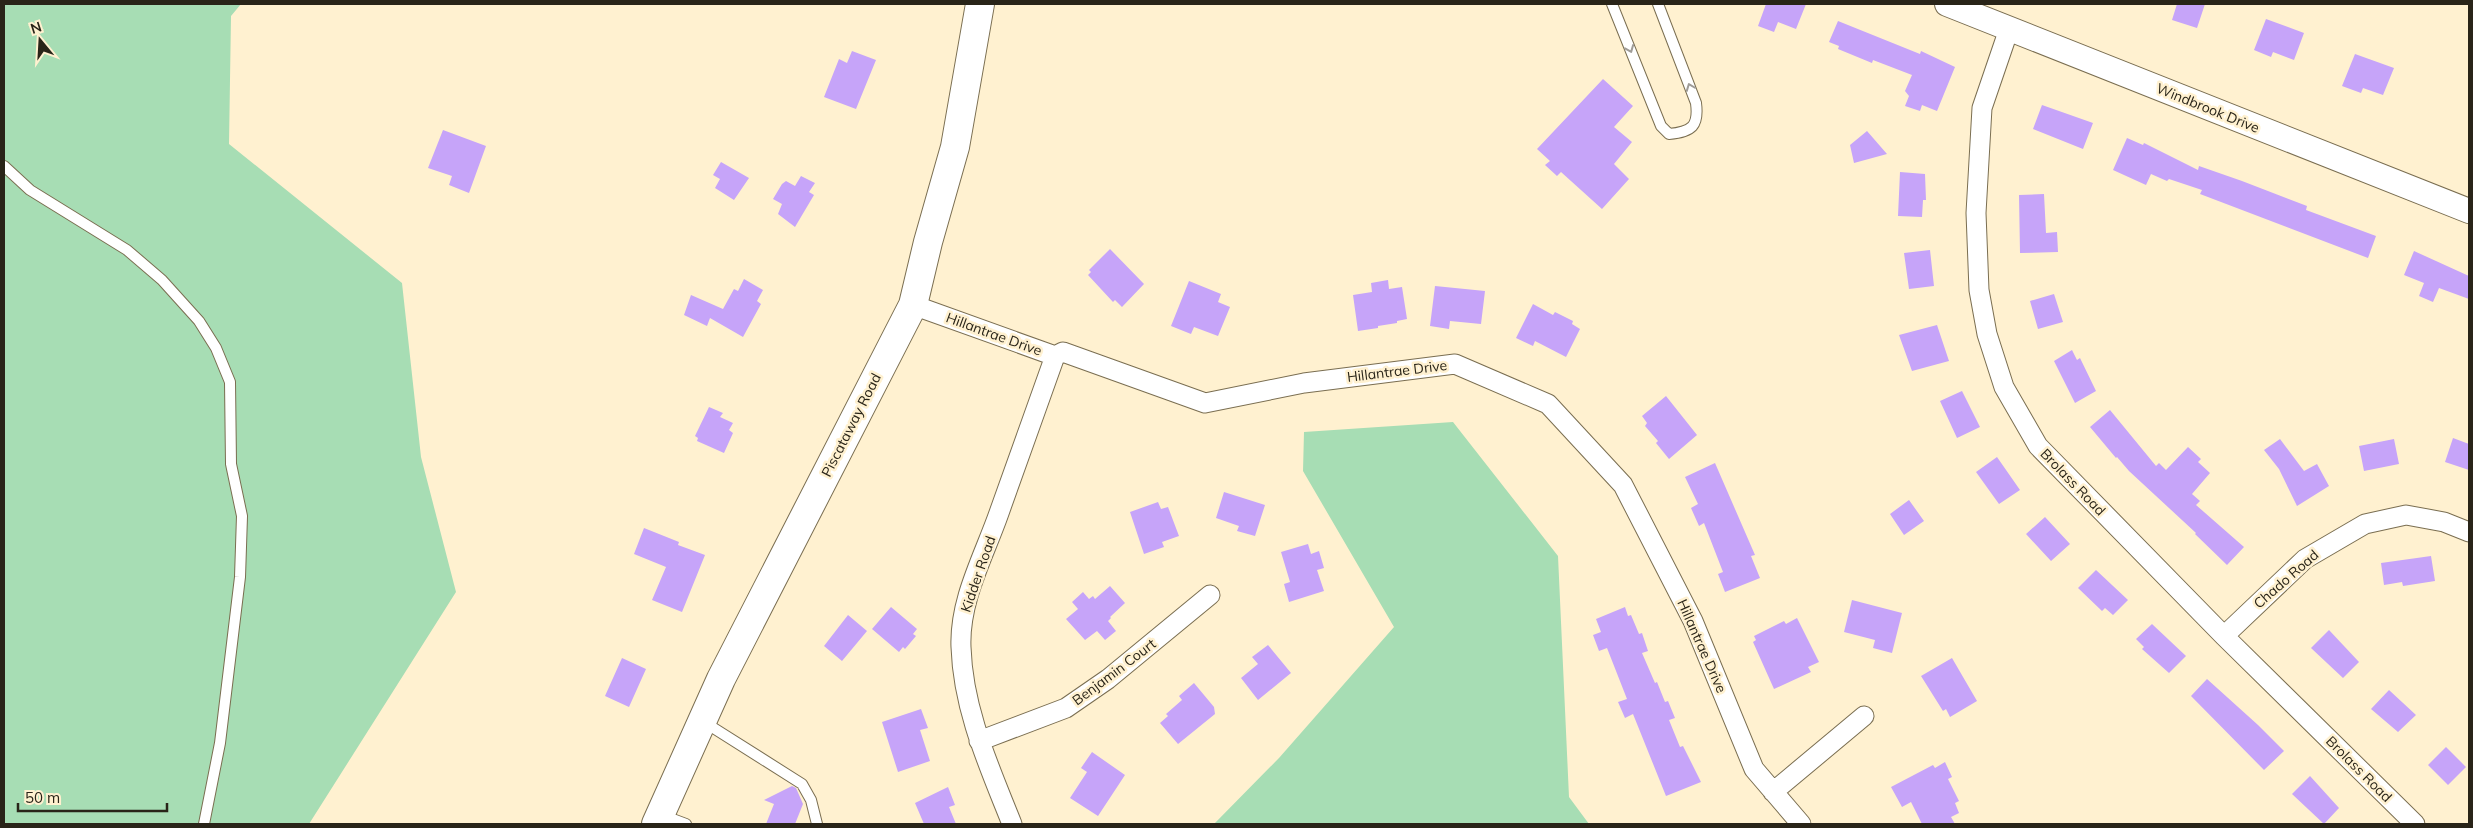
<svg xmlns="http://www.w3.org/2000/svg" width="2473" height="828" font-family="Mulish,sans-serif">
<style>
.green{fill:#a7ddb4}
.building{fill:#c6a4f9}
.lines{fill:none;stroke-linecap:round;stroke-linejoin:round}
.service-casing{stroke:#7a6e51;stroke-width:12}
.minor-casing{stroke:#7a6e51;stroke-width:21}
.tertiary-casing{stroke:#7a6e51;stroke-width:26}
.primary-casing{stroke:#7a6e51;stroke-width:30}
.service{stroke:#fff;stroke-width:10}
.minor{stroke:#fff;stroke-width:19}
.tertiary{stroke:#fff;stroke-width:24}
.primary{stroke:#fff;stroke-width:28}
.oneway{stroke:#9f9c97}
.labels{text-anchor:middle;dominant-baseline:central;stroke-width:5;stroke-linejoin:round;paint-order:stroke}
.street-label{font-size:14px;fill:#292418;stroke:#fff1d0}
</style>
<rect width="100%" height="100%" fill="#fff1d0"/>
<path class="green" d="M4 4H241L231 16 229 144 402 283 421 457 456 592 309 824H4Z
M1453 422 1558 556 1569 797 1589 824H1214L1279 758 1394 627 1303 471 1304 432Z"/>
<path class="building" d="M1766 4H1806L1796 29 1778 22 1774 32 1758 26Z
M2177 4H2205L2197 28 2172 20Z
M2266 19 2304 33 2294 60 2273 52 2271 57 2254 50Z
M1838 21 1920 54 1921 51 1955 67 1937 111 1922 105 1920 111 1905 106 1909 96 1905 91 1912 75 1873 60 1872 63 1838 49 1839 46 1829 42Z
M852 51 876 60 856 109 824 97 839 59 847 63Z
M2355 54 2394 68 2383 95 2363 88 2361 93 2342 86Z
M1603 79 1633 106 1614 127 1632 142 1614 164 1629 179 1602 209 1561 172 1557 176 1545 165 1550 161 1537 149Z
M2042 105 2093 123 2083 149 2033 129Z
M443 130 486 146 469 193 449 185 452 176 428 168Z
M1867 131 1887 154 1854 163 1850 145Z
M2127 138 2143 145 2144 143 2198 170 2199 166 2242 181 2307 206 2306 210 2376 236 2368 258 2200 194 2202 190 2169 179 2167 181 2151 174 2146 185 2113 170Z
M721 162 749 178 734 200 715 188 720 179 713 175Z
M1900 172 1925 174 1926 200H1923L1922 217 1898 216Z
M801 176 815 183 809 192 814 195 795 227 778 214 782 204 773 199 782 184 786 181 795 186Z
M2044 194 2046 233 2057 232 2058 252 2020 253 2019 195Z
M1110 249 1144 284 1122 307 1115 300 1113 302 1088 275 1091 272 1089 270Z
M1930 250 1934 286 1909 289 1904 253Z
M2414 251 2469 276V299L2439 288 2433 302 2419 296 2424 283 2404 275Z
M744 279 763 290 757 301 761 304 743 337 710 318 707 326 684 315 691 295 723 309 734 289 738 291Z
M1388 280 1389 289 1402 287 1407 319 1397 321V323L1378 326V328L1358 331 1353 295 1372 292 1371 283Z
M1189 281 1221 294 1218 302 1230 307 1218 336 1194 327 1191 334 1171 326Z
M1435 286 1485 291 1481 324 1450 321 1449 329 1430 326Z
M2054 294 2063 322 2038 329 2030 301Z
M1533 304 1553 315 1555 312 1573 321 1572 324 1580 329 1566 357 1535 341 1533 346 1516 338Z
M1937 325 1949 361 1912 371 1899 335Z
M2072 350 2077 360 2080 358 2096 391 2075 403 2054 361Z
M1962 391 1980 427 1957 438 1940 401Z
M1666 396 1697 435 1669 459 1656 443 1658 441 1645 426 1647 423 1642 416Z
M709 407 723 413 720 417 733 423 729 430 733 433 724 453 697 441 698 438 695 436Z
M2110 410 2156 466 2159 463 2166 470 2188 447 2201 459 2198 462 2210 473 2192 494 2200 501 2196 505 2244 547 2227 565 2195 534 2196 533 2129 471 2117 457 2116 458 2090 427Z
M2453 438 2469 444V470L2445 462Z
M2280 439 2304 471 2317 464 2329 486 2297 506 2279 469 2264 450Z
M2394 439 2399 464 2364 471 2359 446Z
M1997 457 2020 490 1999 504 1976 472Z
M1715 463 1755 555 1751 556 1760 578 1725 592 1718 574 1723 572 1704 523 1699 526 1691 508 1698 504 1685 477Z
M1224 492 1265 505 1255 536 1237 531 1239 526 1216 518Z
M1909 500 1924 521 1904 535 1890 514Z
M1158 502 1161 509 1168 507 1179 536 1162 542 1164 547 1144 554 1130 512Z
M2045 517 2070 544 2051 561 2026 534Z
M644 528 679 542 678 545 705 555 682 612 652 600 666 567 634 554Z
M1308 544 1311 554 1319 551 1324 568 1317 570 1324 591 1289 602 1284 584 1290 582 1281 552Z
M2431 556 2435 581 2403 586 2402 582 2384 585 2381 563Z
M2096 570 2128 600 2113 615 2105 608 2102 611 2078 588Z
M1110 586 1125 603 1110 617 1111 618 1108 621 1116 631 1105 640 1097 631 1085 640 1066 619 1078 609 1072 602 1083 592 1089 599 1093 596 1095 599Z
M1852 600 1902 613 1892 653 1873 648 1875 640 1844 632Z
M891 607 917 629 913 634 916 636 905 649 903 647 899 652 872 629Z
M1625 607 1628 616 1631 615 1639 634 1642 633 1648 651 1642 653 1655 683 1657 682 1665 702 1668 701 1675 718 1669 720 1680 747 1683 746 1701 782 1666 796 1633 714 1625 718 1618 702 1627 699 1607 648 1599 651 1593 635 1601 632 1596 619Z
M848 615 867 631 842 661 824 646Z
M1797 618 1819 662 1808 667 1811 672 1774 689 1753 642 1756 640 1754 636 1784 621 1786 624Z
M2152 624 2186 656 2169 673 2142 649 2144 647 2136 639Z
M2329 630 2359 662 2343 678 2311 648Z
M1268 645 1291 673 1258 700 1241 678 1258 664 1252 657Z
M622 658 646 669 629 707 605 696Z
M1952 658 1977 701 1950 717 1946 709 1943 711 1921 676Z
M2207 679 2258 725 2284 751 2264 770 2191 696Z
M1194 683 1214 707 1215 714 1178 744 1160 723 1168 716 1166 714 1182 700 1179 696Z
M2389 690 2416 715 2398 732 2371 709Z
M921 709 928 728 920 730 930 761 898 772 882 722Z
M2446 747 2466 767 2448 785 2428 765Z
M1092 752 1125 775 1098 816 1070 798 1087 772 1081 768Z
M1945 762 1952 777 1948 779 1959 801 1955 803 1959 813 1951 817 1955 824H1922L1911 802 1902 807 1891 787 1933 765 1935 768Z
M2310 776 2339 808 2324 824 2292 794Z
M792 786 796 788 803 804 795 824H766L774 804 764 800Z
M948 787 955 805 949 807 956 824H924L915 803Z"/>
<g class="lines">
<defs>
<path id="service" d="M1612 4 1661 126 1669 134C1692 132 1699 126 1696 103L1658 4
M4 166 30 190 127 250 162 280 199 321 216 348 230 382 231 464 242 516 240 577 220 743 204 824
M704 722 802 784 811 800 817 824
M662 815 686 824"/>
<path id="minor" d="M2009 29 1982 108 1976 213 1979 290 1987 334 2004 387 2038 446 2224 636 2415 824
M913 305 1055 356 1063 352 1205 403 1304 383 1455 364 1548 404 1623 485 1693 621 1754 769 1801 824
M2224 636 2305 559 2365 524 2406 515 2444 522 2469 532
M979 741 1066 708 1108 679 1210 595
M1773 792 1864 716
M1012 824C989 766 963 710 961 647 959 600 984 556 999 513 1018 461 1036 408 1055 356"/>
<path id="tertiary" d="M1947 4 2469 211"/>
<path id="primary" d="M656 824 721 679 913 305 928 242 955 147 980 4"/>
</defs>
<use href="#service" class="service-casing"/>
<use href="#minor" class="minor-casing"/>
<use href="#tertiary" class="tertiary-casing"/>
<use href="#primary" class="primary-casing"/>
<use href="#service" class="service"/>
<use href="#minor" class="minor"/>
<use href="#tertiary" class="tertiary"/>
<use href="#primary" class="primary"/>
</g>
<defs><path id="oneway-chevron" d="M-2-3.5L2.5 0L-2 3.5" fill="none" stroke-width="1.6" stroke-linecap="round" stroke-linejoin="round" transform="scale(1.25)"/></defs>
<g class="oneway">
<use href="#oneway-chevron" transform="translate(1630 49) rotate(68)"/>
<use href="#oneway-chevron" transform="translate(1690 87) rotate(-111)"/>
</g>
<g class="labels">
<g class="street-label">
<text transform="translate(2208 108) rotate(22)">Windbrook Drive</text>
<text transform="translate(994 334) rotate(20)">Hillantrae Drive</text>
<text transform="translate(1397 371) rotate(-7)">Hillantrae Drive</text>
<text transform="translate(851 425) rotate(-63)">Piscataway Road</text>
<text transform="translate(2073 482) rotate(46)">Brolass Road</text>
<text transform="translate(978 574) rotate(-71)">Kidder Road</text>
<text transform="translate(2286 579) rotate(-41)">Chado Road</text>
<text transform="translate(1702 646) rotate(66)">Hillantrae Drive</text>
<text transform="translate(1114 672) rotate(-37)">Benjamin Court</text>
<text transform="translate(2359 769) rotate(45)">Brolass Road</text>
</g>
</g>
<rect width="2473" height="828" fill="none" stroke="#292418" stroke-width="10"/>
<g transform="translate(40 40) rotate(342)" stroke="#fff1d0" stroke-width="4" paint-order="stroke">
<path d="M0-4L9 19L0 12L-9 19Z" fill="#292418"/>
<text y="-8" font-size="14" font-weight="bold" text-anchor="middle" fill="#292418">N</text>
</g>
<path d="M18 803v8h149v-8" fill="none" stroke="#292418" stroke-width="2.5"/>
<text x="25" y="803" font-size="15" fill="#292418" stroke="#fff1d0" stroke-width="4" paint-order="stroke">50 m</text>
</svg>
